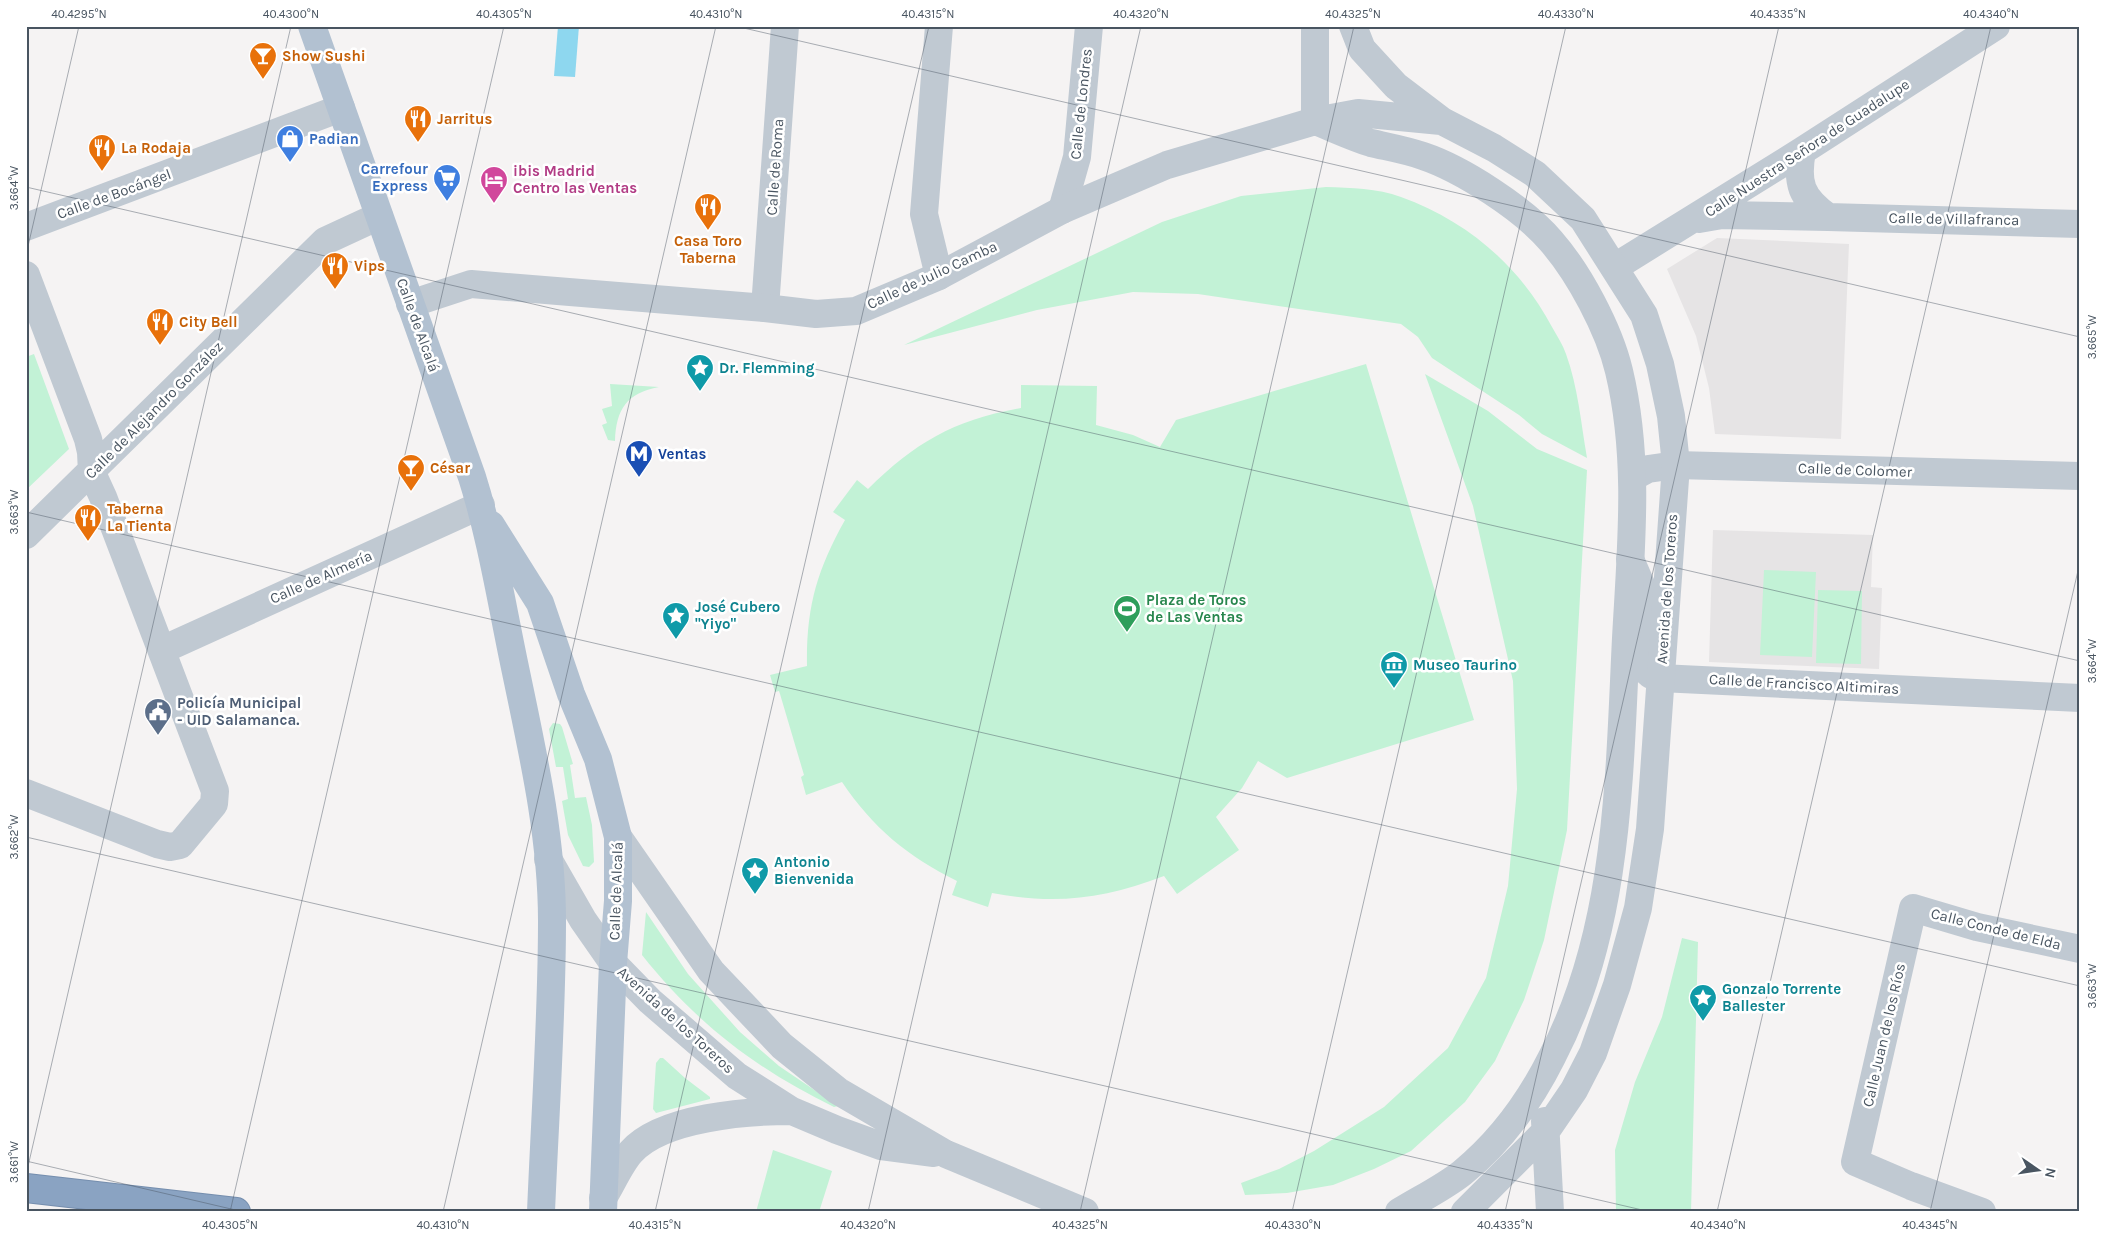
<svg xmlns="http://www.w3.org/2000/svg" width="2106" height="1238" font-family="Karla,sans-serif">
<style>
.education{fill:#e6e4e5}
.green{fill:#c2f2d6}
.water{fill:#8ed7ef}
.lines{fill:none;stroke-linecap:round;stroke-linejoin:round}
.motorway-casing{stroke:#758eae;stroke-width:30}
.minor{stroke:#c0c9d2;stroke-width:28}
.tertiary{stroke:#c0c9d2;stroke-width:28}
.primary{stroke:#b2c1d1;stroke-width:28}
.motorway{stroke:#8aa3c2;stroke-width:28}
.ticks{fill:none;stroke:#495561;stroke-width:1;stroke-opacity:0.45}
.labels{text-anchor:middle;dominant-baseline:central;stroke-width:5;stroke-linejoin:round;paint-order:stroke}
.food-label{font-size:15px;font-weight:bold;fill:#c56008;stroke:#fff;text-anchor:start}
.street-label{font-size:15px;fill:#495561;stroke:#fff}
.shop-label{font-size:15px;font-weight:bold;fill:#366cbe;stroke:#fff;text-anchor:start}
.hotel-label{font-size:15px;font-weight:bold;fill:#b23c85;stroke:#fff;text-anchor:start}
.culture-label{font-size:15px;font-weight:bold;fill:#0d838f;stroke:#fff;text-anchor:start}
.transit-label{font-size:15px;font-weight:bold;fill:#164399;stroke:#fff;text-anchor:start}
.leisure-label{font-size:15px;font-weight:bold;fill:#27864d;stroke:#fff;text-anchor:start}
.service-label{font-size:15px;font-weight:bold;fill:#4e5e75;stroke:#fff;text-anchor:start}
.neatline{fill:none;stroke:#495561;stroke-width:2}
.ticks-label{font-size:12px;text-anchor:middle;fill:#495561}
</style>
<rect width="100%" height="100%" fill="#f5f3f3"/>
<path class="education" d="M1717 238 1849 244 1841 439 1715 434 1709 388 1696 336 1667 269Z
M1713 530 1873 535 1871 587 1882 588 1879 669 1709 662Z"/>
<path class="green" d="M1326 187C1351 188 1377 188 1401 197 1467 221 1519 265 1552 327 1557 336 1563 345 1566 354 1578 387 1581 423 1587 458L1542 434 1519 415 1432 358 1418 337 1401 324 1198 294 1133 292 1037 310 904 345 1162 222 1241 196Z
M34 354 69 449 26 490V357Z
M1366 364 1474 720 1287 778 1258 761 1242 788 1216 817 1239 850 1177 894 1164 876C1104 899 1056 905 992 893L988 907 952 895 957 881C907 856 873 828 842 782L806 795 801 777 804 775 780 694 779 691 775 692 770 675 807 666C806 607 817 570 845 520L833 512 857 480 868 489C916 442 954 420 1021 408V385L1097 386 1096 425 1133 435 1160 447 1176 420Z
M1425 374 1488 411 1537 449 1587 470 1567 830 1544 940 1524 1000 1495 1061 1465 1102 1411 1151 1374 1169 1333 1185 1287 1193 1245 1195 1241 1183 1279 1169 1314 1151 1384 1107 1448 1048 1486 978 1508 886 1517 789 1513 681 1473 506Z
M610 384 659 387C627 393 616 409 615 441L608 440 602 425 607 423 602 409 612 406Z
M1764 570 1816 572 1812 657 1760 655Z
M1818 590 1862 591 1861 664 1816 663Z
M553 723 560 724 562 727 573 764 570 765 575 798 586 797 592 825 594 862 589 867 583 866 568 835 562 801 568 799 563 767H556L549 729Z
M646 912 688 974 740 1032 779 1066 838 1106 834 1107C756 1069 696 1023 642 955Z
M1682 938 1698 942 1691 1212H1616L1615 1150 1635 1082 1662 1017Z
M660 1058H663L685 1078 710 1097V1099L656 1113 653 1109 656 1063Z
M773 1150 832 1171 819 1212H756Z"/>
<path class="water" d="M558 26H579L575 77 554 76Z"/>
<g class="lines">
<defs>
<path id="motorway" d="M26 1188 236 1212"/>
</defs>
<use href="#motorway" class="motorway-casing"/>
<path class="minor" d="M1802 151C1796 183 1801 198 1828 217
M1062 210 1077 157 1089 26
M1699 219 1722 215 1828 217 2080 224
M26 227 341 108
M1615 267 1802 151 1996 26
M26 275 88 439 91 452 92 473 103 497 215 791 214 804 180 845 170 847 157 844 26 793
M939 276 924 214 939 26
M765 308 785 26
M1633 477 1648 469 1676 465 2080 476
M26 535 325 241 379 216
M1630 559 1643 589V668L1651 675 1660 678 2080 698
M162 650 481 505
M1982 1212 1911 1186 1855 1162 1913 908 1977 927 2080 949"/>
<path class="tertiary" d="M1315 26V121
M1353 26 1362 49 1396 86 1442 121 1494 148 1535 174 1583 219 1644 315 1660 364 1671 416 1676 465 1650 829 1638 908 1617 985 1593 1053 1574 1090 1546 1131 1465 1212
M1315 121C1333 128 1352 137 1371 143 1388 147 1406 150 1423 156 1462 169 1524 209 1551 241 1579 273 1609 329 1619 371 1640 459 1631 548 1626 638 1619 779 1619 929 1552 1057 1530 1101 1500 1142 1462 1173 1443 1188 1420 1199 1399 1212
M410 304 471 284 765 308 816 314 856 311 939 276 1062 210 1167 165 1315 121 1358 113 1441 121
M618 837 711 971 782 1046 838 1091 946 1154 1085 1212
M548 859 583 920 613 963 650 1001 737 1076 792 1111 837 1130 881 1146 934 1153
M1545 1121 1550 1212
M603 1198C612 1184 620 1164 631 1152 662 1117 748 1111 792 1111"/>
<path class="primary" d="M312 26 472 477C490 534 500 594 512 653 530 741 552 831 552 921 552 1018 545 1115 541 1212
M491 525 540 603 571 694 598 759 618 837V901L613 963 603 1212"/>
<use href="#motorway" class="motorway"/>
</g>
<path class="ticks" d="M735 26 2080 337M26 187 2080 661M26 255 79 26M26 512 2080 986M26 837 1651 1212M26 1161 244 1212M26 1175 291 26M230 1212 504 26M443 1212 716 26M655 1212 929 26M868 1212 1141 26M1080 1212 1354 26M1292 1212 1566 26M1505 1212 1779 26M1717 1212 1991 26M1930 1212 2080 562"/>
<defs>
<symbol id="bar-pin" viewBox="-11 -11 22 30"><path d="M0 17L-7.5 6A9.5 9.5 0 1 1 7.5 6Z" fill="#e8710a" stroke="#fff"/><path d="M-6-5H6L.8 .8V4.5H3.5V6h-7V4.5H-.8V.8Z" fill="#fff"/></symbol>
<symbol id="restaurant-pin" viewBox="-11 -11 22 30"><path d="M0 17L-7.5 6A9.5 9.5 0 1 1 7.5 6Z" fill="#e8710a" stroke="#fff"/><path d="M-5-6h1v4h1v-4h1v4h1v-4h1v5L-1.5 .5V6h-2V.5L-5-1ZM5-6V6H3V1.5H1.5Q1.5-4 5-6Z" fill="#fff"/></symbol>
<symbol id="shop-pin" viewBox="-11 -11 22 30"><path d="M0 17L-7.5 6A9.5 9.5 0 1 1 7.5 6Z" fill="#3f7fe0" stroke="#fff"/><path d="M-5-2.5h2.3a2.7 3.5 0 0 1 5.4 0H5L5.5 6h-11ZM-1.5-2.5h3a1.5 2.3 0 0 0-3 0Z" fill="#fff"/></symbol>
<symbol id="supermarket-pin" viewBox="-11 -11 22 30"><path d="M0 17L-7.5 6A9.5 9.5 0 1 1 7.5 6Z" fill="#3f7fe0" stroke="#fff"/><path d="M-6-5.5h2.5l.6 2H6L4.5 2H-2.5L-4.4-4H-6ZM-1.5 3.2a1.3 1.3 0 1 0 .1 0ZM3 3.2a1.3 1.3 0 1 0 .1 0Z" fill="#fff"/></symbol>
<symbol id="hotel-pin" viewBox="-11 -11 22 30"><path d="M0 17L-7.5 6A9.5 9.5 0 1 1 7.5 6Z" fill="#d1479c" stroke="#fff"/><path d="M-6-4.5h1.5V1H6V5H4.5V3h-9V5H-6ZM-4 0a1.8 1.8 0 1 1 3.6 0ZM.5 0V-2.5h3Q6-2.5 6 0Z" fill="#fff"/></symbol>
<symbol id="sight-pin" viewBox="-11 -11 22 30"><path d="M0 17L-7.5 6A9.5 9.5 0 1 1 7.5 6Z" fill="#0f9aa8" stroke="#fff"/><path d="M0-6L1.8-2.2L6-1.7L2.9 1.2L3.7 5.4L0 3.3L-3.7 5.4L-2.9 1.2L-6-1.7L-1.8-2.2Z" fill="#fff"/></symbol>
<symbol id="metro-pin" viewBox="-11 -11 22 30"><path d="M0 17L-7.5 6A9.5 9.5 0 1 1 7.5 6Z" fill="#1a4fb4" stroke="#fff"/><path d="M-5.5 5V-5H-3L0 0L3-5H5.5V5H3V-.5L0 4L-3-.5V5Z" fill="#fff"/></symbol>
<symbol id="stadium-pin" viewBox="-11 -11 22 30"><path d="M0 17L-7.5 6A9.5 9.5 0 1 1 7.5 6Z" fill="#2e9e5b" stroke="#fff"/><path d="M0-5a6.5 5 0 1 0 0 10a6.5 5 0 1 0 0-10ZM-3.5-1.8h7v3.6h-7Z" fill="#fff"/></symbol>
<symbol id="museum-pin" viewBox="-11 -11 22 30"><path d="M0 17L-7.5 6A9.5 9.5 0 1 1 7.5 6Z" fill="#0f9aa8" stroke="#fff"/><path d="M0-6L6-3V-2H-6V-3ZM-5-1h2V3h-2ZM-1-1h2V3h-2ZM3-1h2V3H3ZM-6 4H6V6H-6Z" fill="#fff"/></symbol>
<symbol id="civic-pin" viewBox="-11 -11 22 30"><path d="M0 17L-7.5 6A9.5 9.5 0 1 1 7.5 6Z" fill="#5c6f8a" stroke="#fff"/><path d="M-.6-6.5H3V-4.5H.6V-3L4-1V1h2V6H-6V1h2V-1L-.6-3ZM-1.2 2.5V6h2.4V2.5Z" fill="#fff"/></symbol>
</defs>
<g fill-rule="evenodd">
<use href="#bar-pin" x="247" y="40" width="32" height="43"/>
<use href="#restaurant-pin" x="402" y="103" width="32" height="43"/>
<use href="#shop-pin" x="274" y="123" width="32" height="43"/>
<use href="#restaurant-pin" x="86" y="132" width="32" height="43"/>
<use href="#supermarket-pin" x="431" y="162" width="32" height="43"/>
<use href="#hotel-pin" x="478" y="164" width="32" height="43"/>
<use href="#restaurant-pin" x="692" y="191" width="32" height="43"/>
<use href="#restaurant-pin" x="319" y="250" width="32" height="43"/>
<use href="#restaurant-pin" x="144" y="306" width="32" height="43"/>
<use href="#sight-pin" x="684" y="352" width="32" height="43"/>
<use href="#metro-pin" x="623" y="438" width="32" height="43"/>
<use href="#bar-pin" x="395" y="452" width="32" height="43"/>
<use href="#restaurant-pin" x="72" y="502" width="32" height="43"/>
<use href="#stadium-pin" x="1111" y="593" width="32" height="43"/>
<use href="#sight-pin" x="660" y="600" width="32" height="43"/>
<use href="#museum-pin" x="1378" y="649" width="32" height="43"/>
<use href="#civic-pin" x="142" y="696" width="32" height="43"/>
<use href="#sight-pin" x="739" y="855" width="32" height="43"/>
<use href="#sight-pin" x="1687" y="982" width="32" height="43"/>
</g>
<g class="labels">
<g class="food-label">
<text x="282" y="56">Show Sushi</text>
<text x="437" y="119">Jarritus</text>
<text x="121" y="148">La Rodaja</text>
<text x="708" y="241" text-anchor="middle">Casa Toro<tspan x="708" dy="17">Taberna</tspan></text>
<text x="354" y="266">Vips</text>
<text x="179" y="322">City Bell</text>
<text x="430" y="468">César</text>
<text x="107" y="509">Taberna<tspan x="107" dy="17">La Tienta</tspan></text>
</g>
<g class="street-label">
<text transform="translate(1081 104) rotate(-84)">Calle de Londres</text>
<text transform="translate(1807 148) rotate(-33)">Calle Nuestra Señora de Guadalupe</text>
<text transform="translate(775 167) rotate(-86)">Calle de Roma</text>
<text transform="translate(114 194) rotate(-20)">Calle de Bocángel</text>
<text transform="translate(1954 219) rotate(1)">Calle de Villafranca</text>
<text transform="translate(932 275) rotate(-25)">Calle de Julio Camba</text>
<text transform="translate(418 325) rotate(70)">Calle de Alcalá</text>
<text transform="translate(154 410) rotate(-45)">Calle de Alejandro González</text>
<text transform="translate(1855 470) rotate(2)">Calle de Colomer</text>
<text transform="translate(321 577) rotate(-24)">Calle de Almería</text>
<text transform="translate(1667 589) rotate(-86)">Avenida de los Toreros</text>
<text transform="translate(1804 684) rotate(3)">Calle de Francisco Altimiras</text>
<text transform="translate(616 891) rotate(-88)">Calle de Alcalá</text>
<text transform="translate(1996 929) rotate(14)">Calle Conde de Elda</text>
<text transform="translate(676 1020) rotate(42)">Avenida de los Toreros</text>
<text transform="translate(1884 1035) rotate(-77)">Calle Juan de los Ríos</text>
</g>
<g class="shop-label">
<text x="309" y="139">Padian</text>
<text x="428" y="169" text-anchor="end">Carrefour<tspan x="428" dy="17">Express</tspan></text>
</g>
<g class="hotel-label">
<text x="513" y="171">ibis Madrid<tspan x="513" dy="17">Centro las Ventas</tspan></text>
</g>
<g class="culture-label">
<text x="719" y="368">Dr. Flemming</text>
<text x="695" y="607">José Cubero<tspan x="695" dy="17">"Yiyo"</tspan></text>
<text x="1413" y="665">Museo Taurino</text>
<text x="774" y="862">Antonio<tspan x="774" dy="17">Bienvenida</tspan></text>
<text x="1722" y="989">Gonzalo Torrente<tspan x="1722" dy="17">Ballester</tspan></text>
</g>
<g class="transit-label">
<text x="658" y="454">Ventas</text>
</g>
<g class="leisure-label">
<text x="1146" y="600">Plaza de Toros<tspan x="1146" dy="17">de Las Ventas</tspan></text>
</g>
<g class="service-label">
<text x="177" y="703">Policía Municipal<tspan x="177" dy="17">- UID Salamanca.</tspan></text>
</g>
</g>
<rect width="2106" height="1238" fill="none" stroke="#ffffff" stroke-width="55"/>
<g transform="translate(2038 1170) rotate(103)" stroke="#ffffff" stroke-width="4" paint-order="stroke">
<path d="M0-4L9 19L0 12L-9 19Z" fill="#495561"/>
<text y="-8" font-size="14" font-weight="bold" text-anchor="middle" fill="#495561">N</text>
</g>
<rect x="28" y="28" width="2050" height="1182" class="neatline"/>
<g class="ticks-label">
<text x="79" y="18">40.4295°N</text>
<text x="291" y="18">40.4300°N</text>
<text x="504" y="18">40.4305°N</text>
<text x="716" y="18">40.4310°N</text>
<text x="928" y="18">40.4315°N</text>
<text x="1141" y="18">40.4320°N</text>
<text x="1353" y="18">40.4325°N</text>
<text x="1566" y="18">40.4330°N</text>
<text x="1778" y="18">40.4335°N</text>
<text x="1991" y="18">40.4340°N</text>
<text transform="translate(14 188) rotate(-90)" y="4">3.664°W</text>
<text transform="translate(2092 337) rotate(-90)" y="4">3.665°W</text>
<text transform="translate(14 512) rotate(-90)" y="4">3.663°W</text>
<text transform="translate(2092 661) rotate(-90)" y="4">3.664°W</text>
<text transform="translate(14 837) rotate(-90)" y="4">3.662°W</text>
<text transform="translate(2092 986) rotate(-90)" y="4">3.663°W</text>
<text transform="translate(14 1162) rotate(-90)" y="4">3.661°W</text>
<text x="230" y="1229">40.4305°N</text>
<text x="443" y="1229">40.4310°N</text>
<text x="655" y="1229">40.4315°N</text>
<text x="868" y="1229">40.4320°N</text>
<text x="1080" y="1229">40.4325°N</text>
<text x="1293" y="1229">40.4330°N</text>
<text x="1505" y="1229">40.4335°N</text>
<text x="1718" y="1229">40.4340°N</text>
<text x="1930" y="1229">40.4345°N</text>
</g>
</svg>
